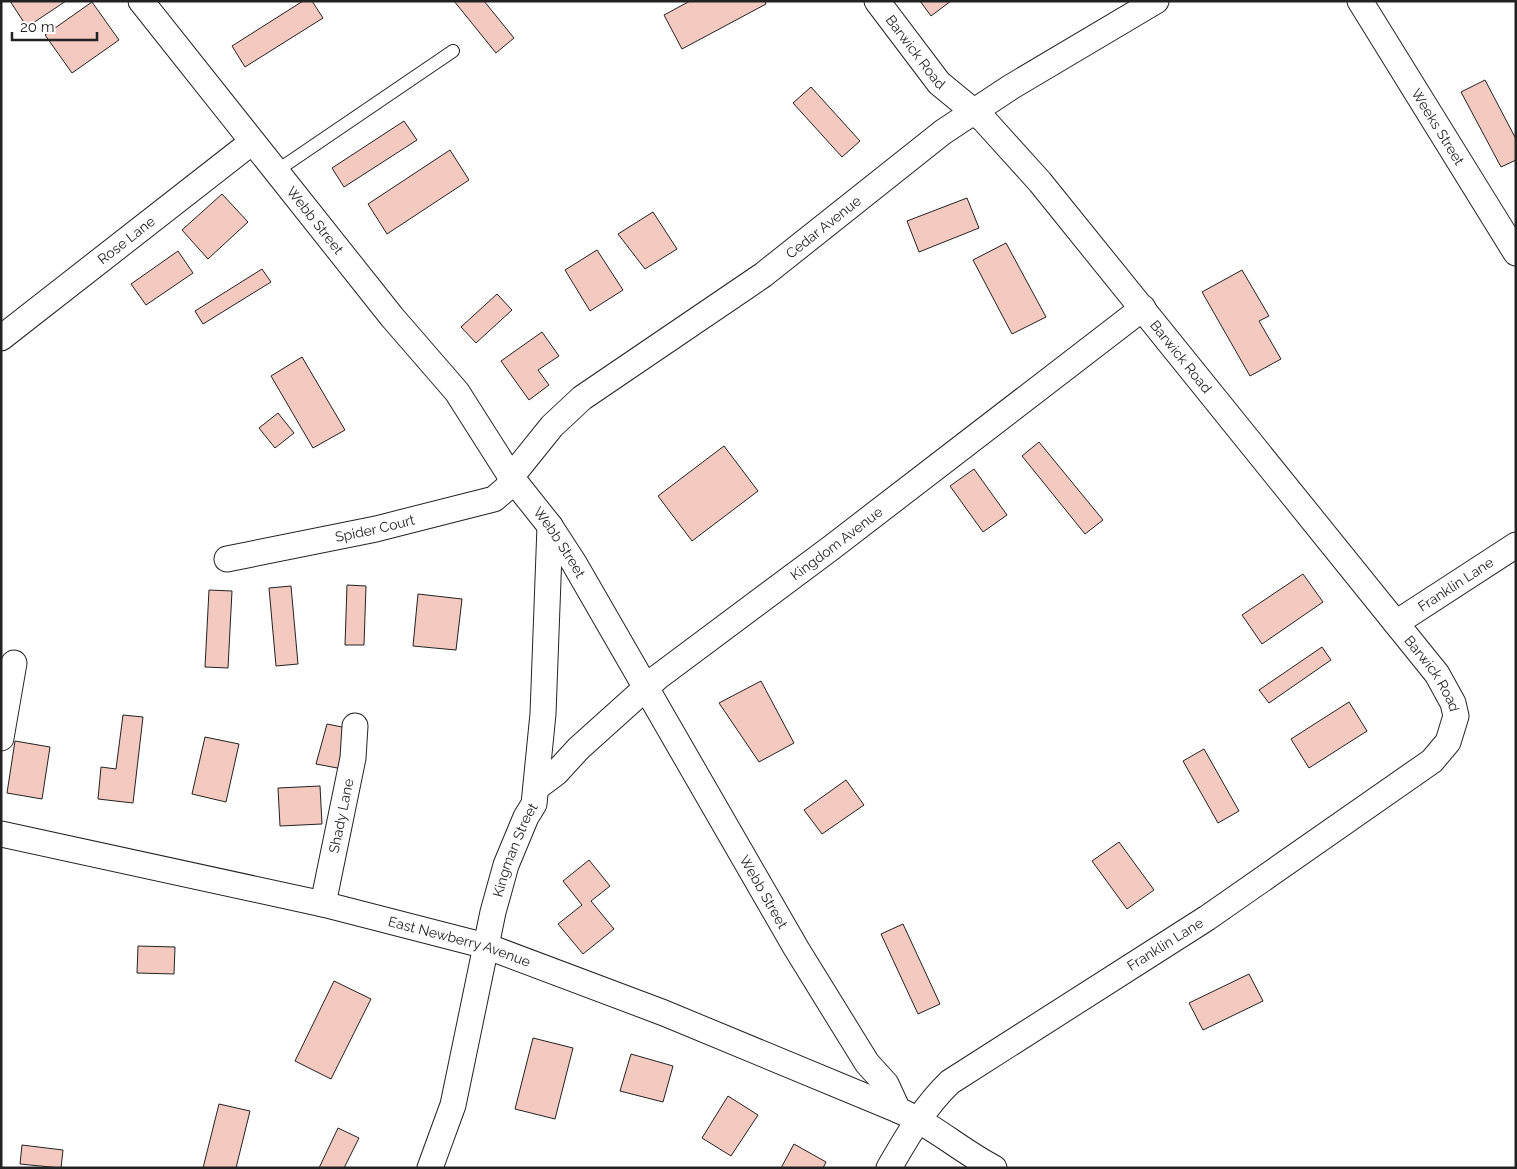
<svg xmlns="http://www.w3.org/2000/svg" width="1517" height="1169" font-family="Raleway,sans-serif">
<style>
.building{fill:#f3c9c0;stroke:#222}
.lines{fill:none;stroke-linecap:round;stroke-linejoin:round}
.service-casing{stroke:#222;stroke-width:14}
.minor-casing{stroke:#222;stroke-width:27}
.service{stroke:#fff;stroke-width:12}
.minor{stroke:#fff;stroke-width:25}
.labels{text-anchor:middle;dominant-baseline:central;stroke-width:4;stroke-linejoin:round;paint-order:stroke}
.street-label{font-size:14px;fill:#222;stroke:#fff}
</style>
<rect width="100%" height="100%" fill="#fff"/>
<path class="building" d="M10 1H66L27 27Z
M303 1H312L323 18 245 67 232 46Z
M454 1H484L514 38 496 53Z
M690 1H765L766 4 682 49 664 15Z
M920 1H951L931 16Z
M92 2 119 40 72 73 45 35Z
M1485 80 1516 139V160L1501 167 1461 92Z
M811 87 860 141 842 157 793 103Z
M404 121 417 140 344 187 332 168Z
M450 150 469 180 387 234 368 204Z
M222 194 248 222 208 259 182 230Z
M967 198 979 228 919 252 907 221Z
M653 212 677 249 645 269 618 234Z
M1006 243 1046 317 1012 334 973 260Z
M597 250 623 290 590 311 565 270Z
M178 251 193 273 146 305 131 284Z
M262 269 271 282 203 324 195 311Z
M1242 270 1269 316 1259 321 1281 359 1250 376 1202 292Z
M497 294 512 310 476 343 461 327Z
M542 332 559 356 538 370 549 385 529 400 501 361Z
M302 357 345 430 313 448 271 376Z
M278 413 294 433 275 448 259 428Z
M1039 442 1103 520 1085 534 1022 456Z
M724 446 758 491 692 541 658 496Z
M974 469 1007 515 983 532 950 486Z
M1303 574 1323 602 1262 644 1242 615Z
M347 585 366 586 364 645H345Z
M291 586 298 664 276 666 269 588Z
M209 590 232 591 228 668 205 667Z
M418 594 462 599 456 650 413 646Z
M1322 647 1331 660 1269 703 1259 690Z
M761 681 794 743 759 762 719 703Z
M1349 702 1367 731 1309 768 1291 739Z
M123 715 143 717 133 803 98 799 101 767 116 769Z
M327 724 357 730 348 770 316 764Z
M205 737 239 744 226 802 192 794Z
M15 741 50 747 42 799 7 793Z
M1204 749 1239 811 1218 823 1183 761Z
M846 780 864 805 822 834 804 810Z
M320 786 322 824 280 826 278 788Z
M1119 842 1154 890 1127 909 1092 861Z
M589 860 610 886 591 901 614 929 583 954 558 924 582 905 563 881Z
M903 924 940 1004 918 1014 881 934Z
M138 946 175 947 174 974 137 973Z
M1249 974 1263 1001 1203 1030 1189 1003Z
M334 981 371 999 331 1079 295 1061Z
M533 1038 573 1048 555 1119 515 1109Z
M631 1054 673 1066 663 1102 620 1091Z
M728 1096 758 1115 731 1156 702 1138Z
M219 1104 250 1111 236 1168H203Z
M338 1128 359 1138 344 1168H319Z
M794 1144 826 1162 823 1168H781Z
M22 1145 63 1150 61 1168 20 1164Z"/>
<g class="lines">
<defs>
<path id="service" d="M275 172 453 51"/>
<g id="minor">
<path id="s1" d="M141 1 392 317 457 392 511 477 550 526 574 563 796 948 867 1063 886 1084 898 1110C933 1125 961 1151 994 1168"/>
<path id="s2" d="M877 1 939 83 984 120 1040 182 1437 674 1453 703 1456 716 1448 742 1432 761 1207 918 950 1082C924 1107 907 1137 889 1168"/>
<path id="s3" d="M1360 1 1516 253"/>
<path id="s4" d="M1 338 252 142"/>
<path id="s5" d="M227 559 376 529 494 499 508 487 511 477 552 426 582 398 763 275 943 132 1011 87 1156 1"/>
<path id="s6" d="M1396 623 1516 545"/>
<path d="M1 738 14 663"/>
<path id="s7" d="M536 788 556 773 579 748 658 677 831 548 1143 308"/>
<path id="s8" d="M1 834 323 904 486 946 664 1013 898 1110"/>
<path id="s9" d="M323 904 353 758 355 726"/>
<path id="s10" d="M430 1168 453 1105 493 912 506 865 526 817 534 804 543 714 550 526"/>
</g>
</defs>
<use href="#service" class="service-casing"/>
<use href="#minor" class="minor-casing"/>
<use href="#service" class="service"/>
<use href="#minor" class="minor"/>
</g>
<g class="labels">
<g class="street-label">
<text stroke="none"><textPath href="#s2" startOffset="64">Barwick Road</textPath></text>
<text stroke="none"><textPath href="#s3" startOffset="148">Weeks Street</textPath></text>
<text stroke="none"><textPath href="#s1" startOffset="280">Webb Street</textPath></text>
<text stroke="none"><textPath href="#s5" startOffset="705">Cedar Avenue</textPath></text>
<text stroke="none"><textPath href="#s4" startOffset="159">Rose Lane</textPath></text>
<text stroke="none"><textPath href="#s2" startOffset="469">Barwick Road</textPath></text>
<text stroke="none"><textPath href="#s5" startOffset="151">Spider Court</textPath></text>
<text stroke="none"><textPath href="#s1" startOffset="685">Webb Street</textPath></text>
<text stroke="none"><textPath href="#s7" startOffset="388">Kingdom Avenue</textPath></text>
<text stroke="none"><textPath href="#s6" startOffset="71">Franklin Lane</textPath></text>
<text stroke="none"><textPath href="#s2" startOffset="874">Barwick Road</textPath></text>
<text stroke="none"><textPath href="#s9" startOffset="90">Shady Lane</textPath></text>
<text stroke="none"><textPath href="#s10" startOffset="330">Kingman Street</textPath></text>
<text stroke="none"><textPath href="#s1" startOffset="1090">Webb Street</textPath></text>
<text stroke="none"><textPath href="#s8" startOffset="471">East Newberry Avenue</textPath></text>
<text transform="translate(1165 944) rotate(-32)">Franklin Lane</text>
</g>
</g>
<rect width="1517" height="1169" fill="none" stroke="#222222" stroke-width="5"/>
<path d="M12 32v8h85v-8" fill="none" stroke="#222222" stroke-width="2.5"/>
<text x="20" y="32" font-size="15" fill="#222222" stroke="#ffffff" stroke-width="4" paint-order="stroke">20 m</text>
</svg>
